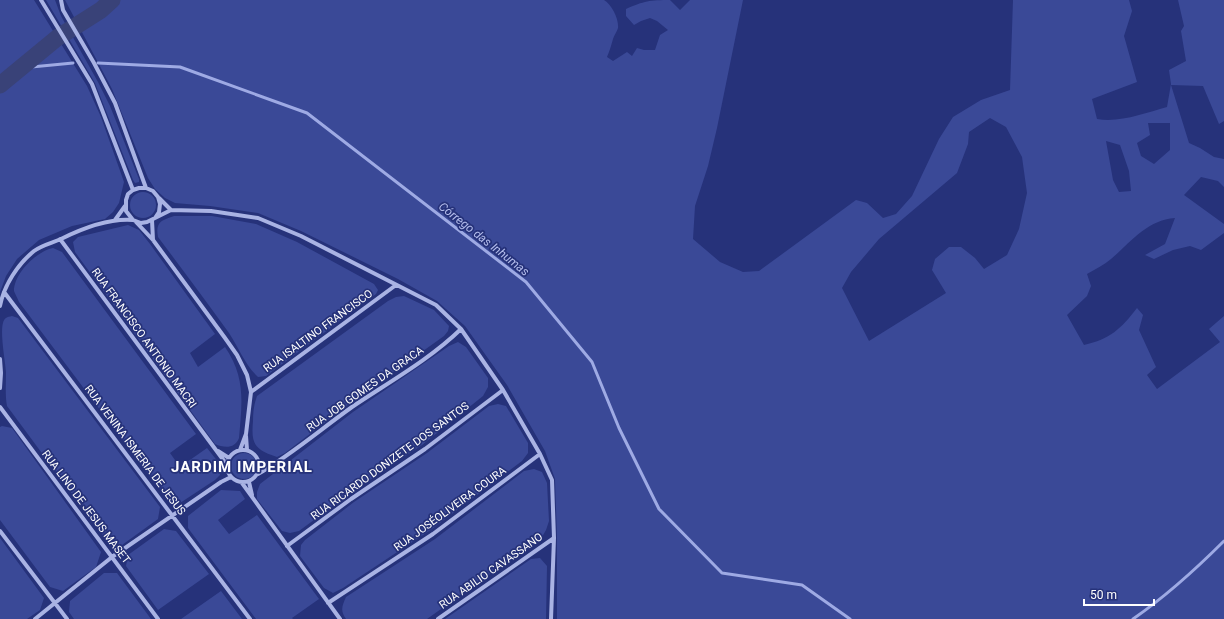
<svg xmlns="http://www.w3.org/2000/svg" width="1224" height="619" font-family="Roboto,sans-serif">
<style>
.green{fill:#3a4997;fill-rule:evenodd}
.lines{fill:none;stroke-linecap:round;stroke-linejoin:round}
.stream{stroke:#9eaae4;stroke-width:3}
.river{stroke:#394278;stroke-width:17}
.street{stroke:#a9b3e4;stroke-width:4}
.labels{text-anchor:middle;dominant-baseline:central;stroke-width:3.5;stroke-linejoin:round;paint-order:stroke}
.street-label{font-size:11px;fill:#fff;stroke:#26327a}
.water-label{font-size:12px;font-style:italic;fill:#b4bdec;stroke:#26327a}
.district-label{font-size:15px;font-weight:bold;letter-spacing:1px;fill:#fff;stroke:#26327a}
</style>
<rect width="100%" height="100%" fill="#26327a"/>
<path class="green" d="M0 0H34L87 86 101 117 124 182 119 203 113 212 105 219 72 226 39 240 17 259 6 276 0 292Z
M46 0H55L61 16 98 82 110 106 139 179V182L135 183 133 180 95 83Z
M65 0H604C612 5 619 19 618 28 617 32 614 35 613 39 611 46 610 50 607 57L613 61 627 52 632 56 637 48 644 50H655L660 35 668 30 657 21 650 18 641 21 634 25 626 16V9C644 1 650 0 670 0L680 10 690 0H743L717 128 708 166 695 206 693 239 720 262 743 272 759 271 856 200 867 203 883 218 896 214 912 196 939 139 953 117 981 100 1010 90 1013 0H1129L1132 11 1124 36 1137 82 1092 99 1097 119C1120 123 1145 113 1167 107L1171 84 1169 70 1186 61 1181 31 1184 26 1178 0H1224V121L1219 124 1203 86 1171 85 1189 143 1200 148 1214 157 1224 159V187L1218 181 1201 177 1184 195 1224 224V233L1201 250 1190 246 1173 250 1154 259 1145 255 1165 244 1175 218C1147 220 1131 242 1111 259 1104 265 1095 269 1087 274L1091 286 1087 296 1067 315 1084 345C1110 339 1121 329 1137 308L1143 315 1139 330 1156 367 1147 375 1157 389 1220 342 1209 329 1224 316V619H557V537L555 479 545 451 507 385 465 326 437 301 398 279 301 231 258 213 210 206 175 203 165 198 155 189 148 178 112 89ZM990 118 1006 127 1022 157 1027 193 1019 229 1007 255 984 269 975 258 961 247H949L935 259 932 270 946 293 869 341 842 288 851 272 879 239 957 173 968 144 969 132ZM1148 123H1170V150L1154 164 1141 156 1137 143 1150 135ZM1106 141 1120 145 1129 171 1131 191 1119 192 1113 180Z
M130 205a13 13 0 1 1 26 0a13 13 0 1 1-26 0Z
M174 216H212L256 224 297 242 374 284 378 290 376 294 266 376 258 377C245 365 239 348 229 333 206 301 182 269 158 237 155 222 162 220 174 216Z
M128 225 139 230 150 244 215 334 190 353 198 367 225 347C246 378 242 403 239 438 235 449 224 448 215 444L75 252 73 242 78 237Z
M53 248 62 252 196 434 170 453 180 467 207 448 219 463 220 475 215 480 180 503 167 499 19 302C18 299 15 294 14 291 14 273 37 251 53 248Z
M404 296 434 310 449 326 448 331 444 336 349 404 285 453 277 457C254 449 251 444 253 421 253 412 254 404 257 396L388 301 396 297Z
M12 316 18 318 160 507 158 519 122 545 107 541 7 406C5 395 6 384 6 372 5 360 0 333 3 323 4 318 7 317 12 316Z
M458 342 466 347 488 378V387L483 396 422 445 349 494 299 531 290 533 282 531 257 499V492L260 484 353 412 449 346Z
M498 404 506 406 528 443V453L522 461 432 529 343 588 333 593 324 588 300 556 301 545 305 540 354 502 427 453 489 406Z
M2 426 12 428 101 552 96 567 63 591 50 587 0 520V427Z
M231 466a13 13 0 1 1 26 0a13 13 0 1 1-26 0Z
M534 469 542 472 547 483 549 521 546 530 542 537 427 619H346C340 611 342 606 346 597L435 539 524 471Z
M221 490 240 491 245 499 218 520 229 534 257 515 319 599 292 618 293 619H256L188 528V516Z
M164 529 176 531 209 574 158 610 126 566 128 555Z
M0 538 44 598 40 610 27 619H0Z
M540 558 547 566 546 619H445L531 559Z
M104 573H117L151 619H74L69 612 70 601Z
M221 591 242 619H181Z"/>
<g class="lines">
<path class="stream" d="M98 63 180 67 307 113 526 282 592 362 619 428 659 509 722 573 802 585 850 619
M21 68 73 63
M1133 619C1165 597 1196 569 1224 541"/>
<path class="river" d="M0 85 57 38 101 10 112 0"/>
<path class="street" d="M41 0 92 84 133 190
M61 0 63 10 94 63 115 103 146 188
M159 198 171 210
M155 218 159 212 160 204 158 197 153 191 146 188H139L133 190 128 194 126 200V211L133 220 141 223 147 222 171 210 211 211 258 218 301 236 436 305 461 329 503 390 540 454 552 480 554 538 551 619
M115 220 125 206
M152 220 153 240
M136 222 153 240 225 338 237 355 247 375 251 392 246 434 240 450
M60 239 227 465
M4 292 250 619
M0 306C4 285 18 264 34 251 42 245 52 243 61 239 83 228 108 218 133 220
M0 359 1 373 0 388
M251 392 396 285
M0 407 158 619
M246 436 247 450
M227 466a16 16 0 1 1 32 0a16 16 0 1 1-32 0Z
M218 451 229 458
M260 465 275 463
M258 474C291 455 321 429 352 407 389 382 429 360 461 329
M249 482 252 495
M242 483 340 619
M0 531 67 619
M287 546 351 499 425 449 503 390
M328 603 433 534 540 454
M35 619 112 557 221 482 231 477
M438 619 554 538"/>
</g>
<g class="labels">
<g class="street-label">
<text transform="translate(318 331) rotate(-36)">RUA ISALTINO FRANCISCO</text>
<text transform="translate(144 338) rotate(54)">RUA FRANCISCO ANTONIO MACRI</text>
<text transform="translate(365 389) rotate(-35)">RUA JOB GOMES DA GRACA</text>
<text transform="translate(135 450) rotate(53)">RUA VENINA ISMERIA DE JESUS</text>
<text transform="translate(390 461) rotate(-36)">RUA RICARDO DONIZETE DOS SANTOS</text>
<text transform="translate(86 507) rotate(53)">RUA LINO DE JESUS MASET</text>
<text transform="translate(450 509) rotate(-36)">RUA JOSÉOLIVEIRA COURA</text>
<text transform="translate(491 571) rotate(-35)">RUA ABILIO CAVASSANO</text>
</g>
<g class="water-label">
<text transform="translate(484 239) rotate(38)">Córrego das Inhumas</text>
</g>
<g class="district-label">
<text x="242" y="467">JARDIM IMPERIAL</text>
</g>
</g>
<path d="M1084 599v6h70v-6" fill="none" stroke="#ffffff" stroke-width="2"/>
<text x="1090" y="599" font-size="12" fill="#ffffff" stroke="#26327a" stroke-width="3" paint-order="stroke">50 m</text>
</svg>
